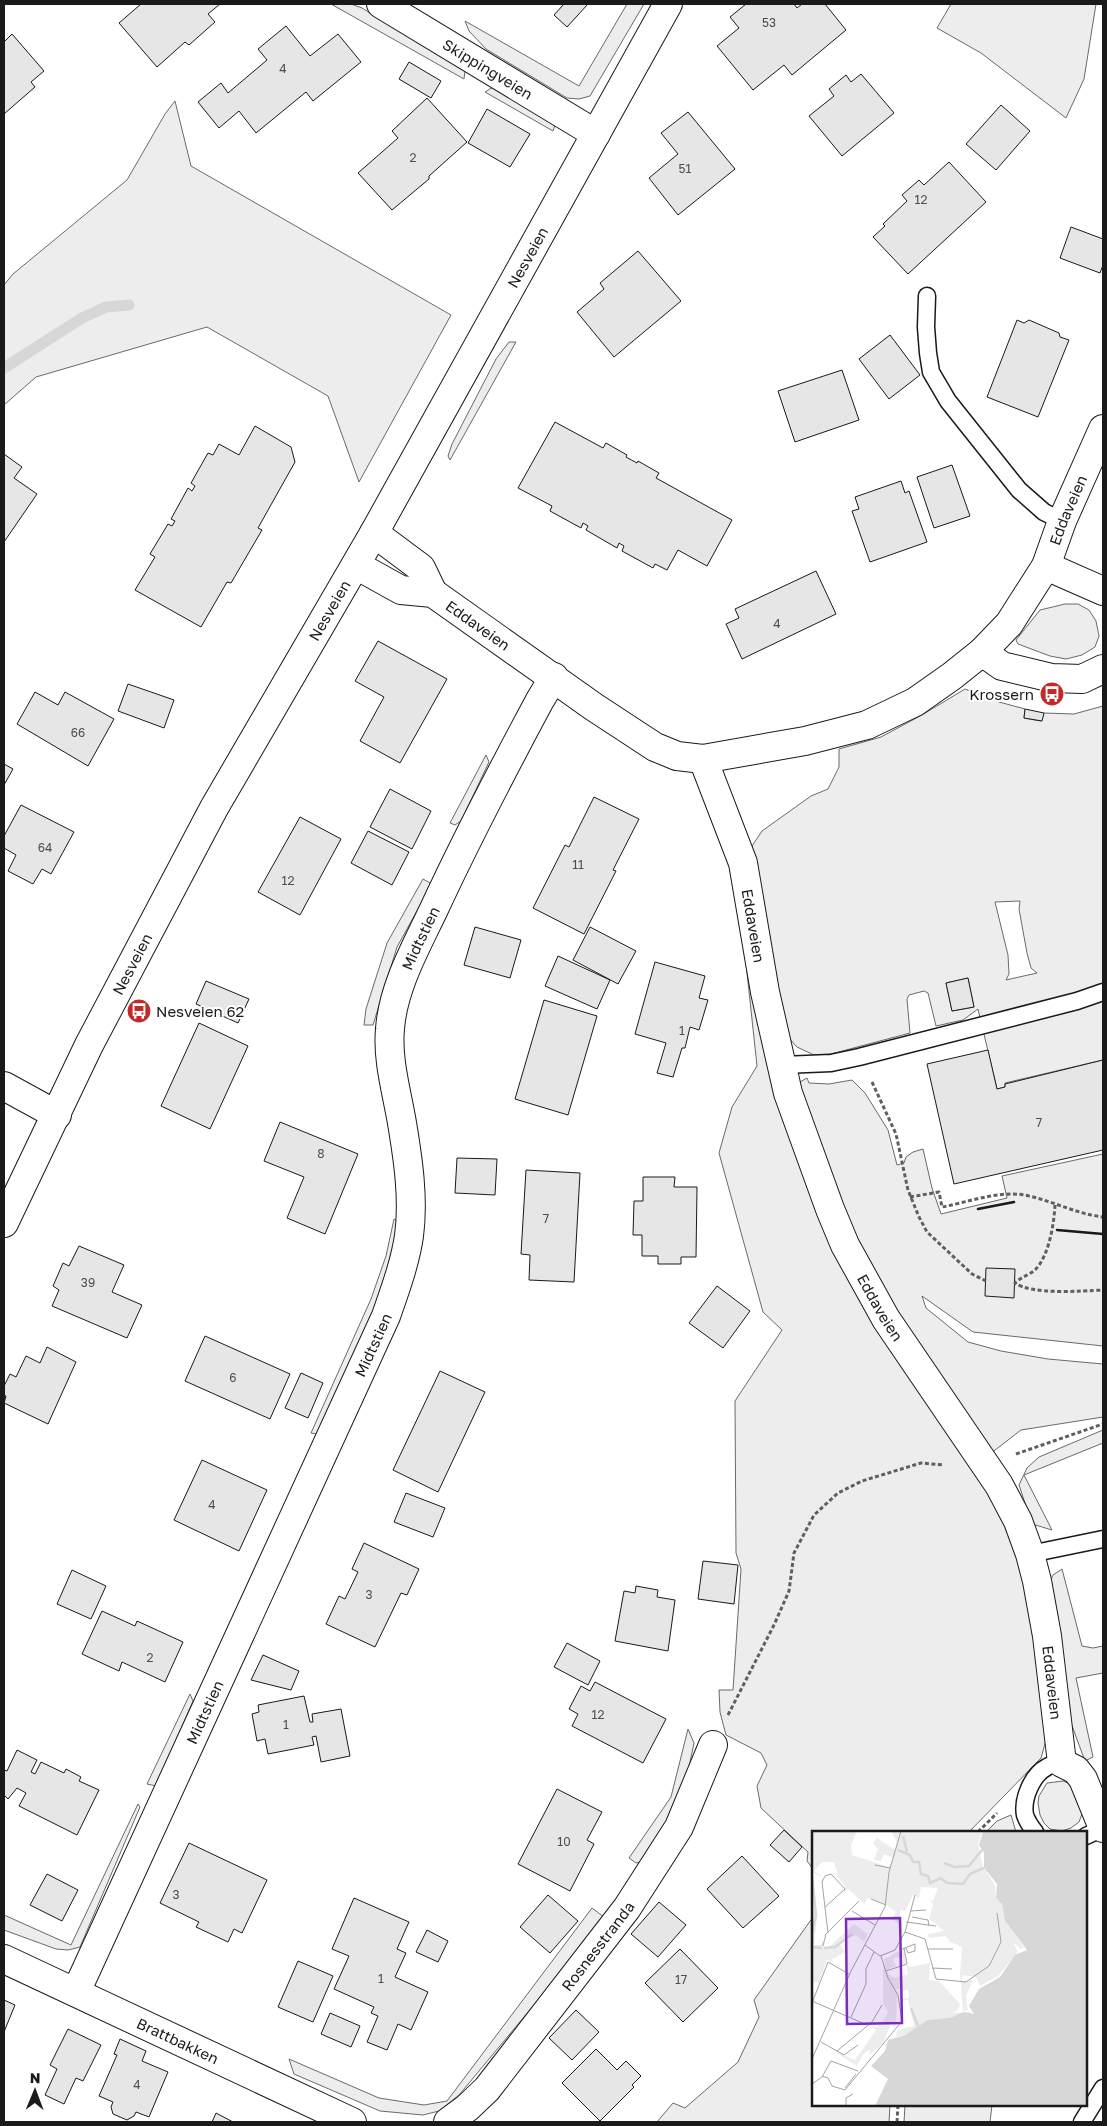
<svg xmlns="http://www.w3.org/2000/svg" width="1107" height="2126" font-family="'Golos Text',sans-serif">
<style>
.built{fill:#ededed;stroke:#6a6a6a;fill-rule:evenodd}
.lines{fill:none;stroke-linecap:round;stroke-linejoin:round}
.stream{stroke:#d7d7d7;stroke-width:11}
.building{fill:#e6e6e6;stroke:#1a1a1a}
.lane-casing{stroke:#1a1a1a;stroke-width:19}
.street-casing{stroke:#1a1a1a;stroke-width:30}
.secondary-casing{stroke:#1a1a1a;stroke-width:30}
.path{stroke:#5f5f5f;stroke-width:3;stroke-dasharray:4 2.5;stroke-linecap:butt}
.lane{stroke:#fff;stroke-width:16}
.street{stroke:#fff;stroke-width:28}
.secondary{stroke:#fff;stroke-width:28}
.wall{stroke:#1a1a1a;stroke-width:2.5}
.labels{text-anchor:middle;dominant-baseline:central;stroke-width:4;stroke-linejoin:round;paint-order:stroke}
.number-label{font-size:12px;fill:#4d4d4d}
.street-label{font-size:15px;fill:#1a1a1a;stroke:#fff}
.poi-label{font-size:15px;fill:#1a1a1a;stroke:#fff;text-anchor:end}
.inset-river{fill:none;stroke:#d7d7d7;stroke-width:2.5}
.inset-road{fill:none;stroke:#a3a3a3;stroke-width:1}
.view{fill:#7b2cbf;fill-opacity:0.15;stroke:#7b2cbf;stroke-width:2.5}
.inset-edge{fill:none;stroke:#1a1a1a;stroke-width:2.5}
</style>
<rect width="100%" height="100%" fill="#fff"/>
<path class="built" d="M331 4H351L362 8 465 71 464 79Z
M627 4H644L590 96 579 99 567 98 486 49 469 31 465 21 579 86Z
M951 4H1096L1084 79 1066 118 981 53 937 28Z
M493 87 555 125 553 131 485 92Z
M175 101 191 166 451 315 359 482 328 396 207 327 36 377 4 405V285L13 274 127 180 165 114Z
M509 342H516L450 460 448 456 452 444 496 359Z
M1065 604H1078L1089 610 1096 621 1099 636 1095 647 1082 655 1066 659 1050 656 1018 644 1016 640 1040 610Z
M965 689 999 702 1025 709 1024 718 1041 721 1044 713 1074 714 1103 706V1060L1005 1083V1087L997 1089 978 1009 963 1020 936 1026 928 993 924 991 909 995 907 999 910 1033 831 1054 814 1055 797 1047 788 1037 785 1030 752 846 762 831 811 796 828 789 839 767V749L881 737 922 715ZM1020 901 1019 909 1027 953 1031 968 1037 973 1006 980 1009 974 1008 955 995 902ZM968 978 974 1007 952 1011 946 983Z
M486 755 489 762 461 821 455 825 450 823Z
M423 879 432 884 397 947 373 1025H364L366 1009 387 943Z
M742 926 794 1147 1003 1505 1030 1588 1046 1740 1041 1758 969 1832H813V1869L807 1861 808 1852 761 1808 757 1786 767 1765 761 1753 726 1735 720 1712 719 1690H733L741 1569 736 1553 735 1401 782 1330 763 1312 719 1153 732 1107 757 1066Z
M807 1078 809 1083 829 1084 852 1080 865 1093 888 1130 897 1165 904 1163 906 1157 913 1152 923 1149 932 1188 941 1214 1007 1198 1002 1176 1103 1154V1346L973 1332 922 1296 926 1308 968 1342 1001 1351 1048 1359 1103 1364V1417L1021 1430 990 1454 867 1268 812 1144 800 1082Z
M394 1219 399 1222 383 1290 317 1434 311 1433 371 1299 386 1256Z
M1103 1430V1443L1024 1475 1052 1530 1032 1524 1019 1485 1027 1468 1039 1457Z
M1062 1569 1082 1646 1093 1648 1103 1646V1673L1076 1678 1093 1757 1085 1761 1068 1715 1047 1589 1053 1575Z
M190 1694 193 1701 156 1786 147 1784Z
M688 1729 694 1743 684 1791 645 1861 636 1863 629 1858 671 1797Z
M1063 1781 1070 1784 1082 1805V1814L1079 1822 1071 1828 1062 1831 1050 1829 1044 1823 1040 1815 1038 1803 1039 1796 1047 1783Z
M138 1804 140 1807 80 1947 68 1950 56 1949 4 1930V1915L71 1945Z
M1011 1815 1016 1832H986L997 1821Z
M592 1908 604 1917 589 1939 459 2095 439 2111 423 2115 380 2111 294 2074 289 2059 379 2098 424 2105 447 2101Z
M813 1917V2105H890L889 2122H657L673 2103 685 2108 738 2062 759 2017 754 2000Z
M905 2105H992L990 2122H904Z"/>
<g class="lines">
<path class="stream" d="M4 368 82 318 106 307 129 305"/>
</g>
<path class="building" d="M141 4H220L208 14 215 22 189 45 185 42 157 67 119 23Z
M564 4H588L567 27 554 15Z
M746 4H794L797 8 802 4H825L846 30 792 75 784 65 753 90 717 46 739 28 730 17Z
M286 26 310 56 338 34 361 62 313 101 306 92 256 133 239 111 219 128 198 102 221 83 228 93 267 60 258 49Z
M12 34 44 71 31 82 35 87 4 114V42Z
M409 62 441 81 431 98 399 79Z
M861 74 894 113 842 156 809 116 834 96 829 89 846 75 851 82Z
M427 98 467 142 429 176V179L392 210 358 173 398 138 392 131Z
M1001 105 1030 131 996 170 966 144Z
M487 109 530 134 510 167 468 143Z
M688 112 735 169 678 215 649 178 678 154 661 133Z
M949 162 986 202 908 274 873 237 885 226 883 224 907 201 902 195 919 180 924 185Z
M1071 227 1103 239V265L1100 273 1060 258Z
M638 251 681 301 614 357 577 312 604 289 600 283Z
M1017 320 1024 323 1029 320 1059 333 1060 337 1069 340 1038 417 987 397Z
M890 335 920 375 889 399 859 359Z
M842 370 859 420 795 442 778 391Z
M555 422 603 448 606 443 627 455 626 457 637 463 638 461 659 473 656 478 732 520 707 566 678 550 667 570 655 564 653 568 622 551 624 546 619 543 617 548 586 530 588 526 583 523 581 528 550 511 552 506 518 488Z
M255 426 291 447 295 462 258 528 262 530 231 583 227 582 201 627 135 590 155 557 150 554 168 524 172 526 175 521 171 519 188 488 192 491 195 486 191 483 208 453 213 455 219 444 239 455Z
M4 454 22 467 14 478 37 494 4 542Z
M952 465 970 516 934 528 917 477Z
M901 481 905 493 909 491 927 542 870 562 852 511 859 509 855 497Z
M816 571 836 614 742 659 726 624 739 618 735 609Z
M378 641 447 679 400 763 360 741 384 697 355 681Z
M128 684 174 700 164 728 118 711Z
M35 692 58 705 65 692 114 719 88 766 17 724Z
M1025 709 1044 713 1042 721 1024 718Z
M4 764 13 769 4 785Z
M390 789 431 811 412 849 370 827Z
M594 797 639 819 613 870 616 871 584 934 533 908 565 845 569 847Z
M21 805 74 832 51 874 42 869 33 884 8 871 16 855 4 848V836Z
M300 817 341 839 300 915 258 892Z
M368 831 409 852 392 885 351 863Z
M475 927 521 940 510 978 464 965Z
M590 927 636 951 618 984 573 960Z
M558 956 610 980 597 1009 545 986Z
M655 962 705 976 699 998 708 1000 699 1030 690 1027 685 1048H682L673 1077 657 1073 666 1043 635 1034Z
M968 978 974 1007 952 1011 946 983Z
M206 981 249 999 238 1023 196 1004Z
M544 1000 597 1016 568 1115 515 1099Z
M199 1023 248 1046 210 1129 161 1106Z
M988 1050 997 1089 1005 1087V1084L1103 1060V1150L954 1184 927 1064Z
M280 1122 358 1154 325 1234 287 1218 304 1177 264 1161Z
M457 1158 497 1159 495 1195 455 1193Z
M526 1170 580 1173 574 1282 529 1280 530 1255 521 1254Z
M643 1177H675L674 1187H697L696 1257H681V1264H658V1256H642V1235H633L634 1201H643Z
M79 1246 124 1265 112 1292 142 1305 127 1338 52 1306 59 1290 53 1286 63 1263 69 1266Z
M986 1268 1015 1269 1014 1298 985 1296Z
M717 1286 750 1311 723 1348 689 1323Z
M205 1336 290 1374 270 1419 185 1381Z
M47 1347 76 1362 48 1424 4 1403 6 1396 4 1395V1386L10 1374 16 1377 26 1356 40 1363Z
M440 1371 485 1392 438 1492 393 1470Z
M301 1373 323 1383 308 1418 285 1408Z
M202 1460 267 1490 239 1551 174 1520Z
M406 1493 445 1508 433 1537 394 1522Z
M364 1543 419 1569 407 1595 401 1593 375 1647 326 1624 339 1596 345 1599 358 1572 352 1569Z
M703 1561 738 1565 734 1604 698 1599Z
M72 1570 106 1586 91 1619 57 1604Z
M636 1586 658 1590 657 1597 675 1600 668 1651 615 1641 624 1591 635 1593Z
M102 1611 135 1626 137 1621 183 1642 165 1682 122 1662 119 1671 82 1654Z
M567 1643 600 1661 588 1685 554 1667Z
M263 1655 299 1671 291 1690 251 1680Z
M595 1682 666 1719 643 1763 572 1726 578 1714 569 1709 581 1686 590 1691Z
M304 1696 310 1722H313L312 1714 341 1709 350 1756 321 1762 316 1736 312 1737 314 1745 268 1754 265 1739 257 1741 252 1714 259 1712 258 1705Z
M17 1750 37 1760 31 1772 35 1774 41 1762 64 1773 66 1769 81 1777 79 1781 99 1790 77 1835 19 1806 26 1793 17 1788 8 1799 4 1795V1770L7 1771Z
M557 1789 602 1812 587 1840 594 1844 570 1891 518 1864Z
M784 1830 802 1847 789 1862 770 1845Z
M189 1843 267 1880 242 1933 234 1929 228 1942 196 1927 199 1922 160 1903Z
M742 1856 779 1896 743 1928 707 1889Z
M47 1874 78 1890 62 1921 30 1905Z
M548 1895 578 1921 550 1953 520 1927Z
M354 1898 409 1922 397 1949 406 1953 395 1977 428 1992 411 2030 398 2024 387 2050 367 2042 378 2016 371 2013 374 2007 334 1989 349 1956 332 1949Z
M659 1902 686 1925 658 1957 631 1934Z
M427 1930 448 1941 438 1962 416 1952Z
M680 1949 718 1988 683 2022 645 1983Z
M298 1961 333 1976 313 2022 278 2007Z
M4 2000 15 2005 4 2032Z
M576 2010 599 2032 572 2060 549 2038Z
M330 2013 360 2026 351 2047 321 2034Z
M68 2029 101 2045 83 2081 76 2078 64 2104 45 2095 57 2069 50 2065Z
M120 2039 146 2051 142 2061 168 2072 149 2117 136 2112 134 2116 127 2120 113 2114 111 2107 113 2102 99 2096 117 2055 114 2054Z
M596 2049 617 2070 626 2061 641 2076 632 2085 634 2087 600 2121 562 2083Z
M216 2113 233 2122H212Z"/>
<g class="lines">
<defs>
<path id="lane" d="M927 296 926 327 928 353 931 372 948 401 1019 490 1044 512 1062 521
M783 1065 831 1063 859 1057 1077 1001 1103 992
M1030 1554 1103 1539
M1035 1832C1031 1827 1027 1821 1025 1815 1022 1799 1032 1775 1047 1767 1051 1764 1058 1764 1062 1763
M1086 1836 1103 1828
M1082 2122 1103 2088"/>
<g id="street">
<path id="s1" d="M381 4 596 134"/>
<path d="M374 533 421 568 433 593"/>
<path id="s2" d="M356 565 401 590 433 593 594 707 655 747 677 756 703 759 805 741 867 725 915 702 952 676 982 652 1009 624 1046 566 1062 521 1103 429"/>
<path d="M1046 566 1103 591"/>
<path d="M982 652 1002 666 1052 678 1082 679 1103 669"/>
<path id="s3" d="M703 759 743 863 765 992 788 1093 830 1209 845 1245 886 1319 999 1485 1018 1521 1030 1554 1037 1581 1047 1636 1062 1763 1076 1770 1083 1779 1103 1828"/>
<path d="M4 1086 57 1115"/>
<path id="s4" d="M4 1959 352 2122"/>
<path id="s5" d="M76 1992 386 1316C395 1290 405 1263 409 1236 414 1199 408 1159 402 1123 397 1093 387 1060 390 1029 393 987 416 947 434 909 467 838 503 769 540 700L554 677"/>
<path id="s6" d="M448 2122 467 2108 487 2089 627 1908 679 1827 713 1745"/>
</g>
<g id="secondary">
<path id="s7" d="M4 1223 89 1045 214 808 374 533 668 4"/>
</g>
</defs>
<use href="#lane" class="lane-casing"/>
<use href="#street" class="street-casing"/>
<use href="#secondary" class="secondary-casing"/>
<path class="path" d="M872 1082 896 1134 908 1190 919 1217 927 1232 972 1274 986 1281
M910 1197 939 1192 942 1207C969 1202 1002 1189 1029 1196 1055 1202 1077 1214 1103 1217
M1055 1205C1054 1224 1049 1256 1035 1270 1029 1275 1021 1277 1015 1283 1032 1295 1081 1291 1103 1290
M1016 1454 1103 1424
M728 1715 774 1625 789 1591 794 1553 814 1515 838 1493 862 1481 921 1463 944 1465
M978 1832 997 1813
M897 2122 898 2105"/>
<use href="#lane" class="lane"/>
<use href="#street" class="street"/>
<use href="#secondary" class="secondary"/>
<path class="wall" d="M978 1209 1014 1202
M1057 1230 1103 1234"/>
</g>
<defs>
<symbol id="bus-disc" viewBox="-11 -11 22 22"><circle r="9.5" fill="#c62828" stroke="#fff"/><path d="M-5-6H5V4H4V6H2V4H-2V6H-4V4H-5ZM-3.5-4V0h7V-4ZM-3.5 1.2v1.5H-2V1.2ZM2 1.2v1.5H3.5V1.2Z" fill="#fff"/></symbol>
</defs>
<g fill-rule="evenodd">
<use href="#bus-disc" x="1038" y="680" width="28" height="28"/>
<use href="#bus-disc" x="125" y="997" width="28" height="28"/>
</g>
<g class="labels">
<g class="number-label">
<text x="769" y="22">53</text>
<text x="283" y="68">4</text>
<text x="413" y="157">2</text>
<text x="685" y="168">51</text>
<text x="921" y="199">12</text>
<text x="777" y="623">4</text>
<text x="78" y="732">66</text>
<text x="45" y="847">64</text>
<text x="578" y="864">11</text>
<text x="288" y="880">12</text>
<text x="682" y="1030">1</text>
<text x="1039" y="1122">7</text>
<text x="321" y="1153">8</text>
<text x="546" y="1218">7</text>
<text x="88" y="1282">39</text>
<text x="233" y="1377">6</text>
<text x="212" y="1504">4</text>
<text x="369" y="1594">3</text>
<text x="150" y="1657">2</text>
<text x="598" y="1714">12</text>
<text x="286" y="1724">1</text>
<text x="564" y="1841">10</text>
<text x="176" y="1894">3</text>
<text x="381" y="1978">1</text>
<text x="681" y="1979">17</text>
<text x="137" y="2084">4</text>
</g>
<g class="street-label">
<text stroke="none"><textPath href="#s1" startOffset="125">Skippingveien</textPath></text>
<text stroke="none"><textPath href="#s7" startOffset="1099">Nesveien</textPath></text>
<text stroke="none"><textPath href="#s2" startOffset="876">Eddaveien</textPath></text>
<text stroke="none"><textPath href="#s7" startOffset="694">Nesveien</textPath></text>
<text stroke="none"><textPath href="#s2" startOffset="139">Eddaveien</textPath></text>
<text stroke="none"><textPath href="#s3" startOffset="175">Eddaveien</textPath></text>
<text stroke="none"><textPath href="#s5" startOffset="1132">Midtstien</textPath></text>
<text stroke="none"><textPath href="#s7" startOffset="289">Nesveien</textPath></text>
<text stroke="none"><textPath href="#s3" startOffset="580">Eddaveien</textPath></text>
<text stroke="none"><textPath href="#s5" startOffset="712">Midtstien</textPath></text>
<text stroke="none"><textPath href="#s3" startOffset="1000">Eddaveien</textPath></text>
<text stroke="none"><textPath href="#s5" startOffset="308">Midtstien</textPath></text>
<text stroke="none"><textPath href="#s6" startOffset="232">Rosnesstranda</textPath></text>
<text stroke="none"><textPath href="#s4" startOffset="192">Brattbakken</textPath></text>
</g>
<g class="poi-label">
<text x="1034" y="694">Krossern</text>
<text x="156" y="1011" text-anchor="start">Nesveien 62</text>
</g>
</g>
<g transform="translate(812 1831)">
<rect width="275" height="275" fill="#fff"/>
<path d="M0 0H45L39 14 40 24 77 36 81 27 72 23 69 30 62 29 66 18 61 12 65 7 83 19 85 11 79 0H170L166 13 171 36 183 54 184 67 190 73 193 90 212 116 209 118 201 111 206 121 186 145 168 155 164 146 150 144V150L161 149 154 165 156 179 151 180 148 143 150 116 138 111 134 105 117 107 116 103 132 100 117 88 121 73 117 69 121 70 126 57 109 56 107 67 101 64 93 80 88 79 87 93 80 88 84 81 73 73 55 67 53 73 36 58 32 61 33 55 23 43 26 45 22 31H10L2 40 11 46 1 42 5 86 2 114H9L10 108 12 117 17 116 42 93 56 103 52 111 44 104 36 107 28 114 33 121 19 129 24 134 15 128 7 152 0 150ZM92 118 94 133 86 135 91 127 84 126 81 129 84 135 74 139 72 128ZM118 132 117 149 127 150 148 173 146 179 140 182 156 181 161 183 84 206 85 199 102 195 96 169 89 170V174L88 170V165L89 168 97 167 96 158 86 162 89 157 84 159 74 141 82 147 96 143 94 134 99 136ZM71 133 85 162 84 194 81 197 80 191 71 212 57 224 58 219 52 222 43 238 45 235 23 221 43 229 64 199 57 194 65 196 72 189 76 181 71 172Z" fill="#ededed"/>
<path d="M171 0H275V275H63L76 248 59 235 73 220 76 209 93 204 116 189 138 187 152 181 162 183 157 175 167 158 188 146 203 124 215 119 193 90 190 73 184 67 185 53 172 37V22L167 14Z" fill="#d7d7d7"/>
<path class="inset-river" d="M91 5 95 21M86 19 98 24 101 31H107L109 43 116 45 118 52 129 47 135 52 151 53 158 43 172 37M132 32 142 36 157 35 170 19M0 46 4 84 0 102M0 111V116L10 117M12 117 23 116 40 103M99 177 106 195"/>
<path class="inset-road" d="M63 34 78 37M59 68 74 74M13 76 33 58 19 43 13 45 10 51 16 102M40 80 63 94M99 80 114 79M100 86 116 89 117 95M94 91 124 95M93 101 113 108 124 148 154 151 177 135 189 111 185 82M53 114 68 125 83 119 93 101 103 64M11 115 14 103 47 70M94 117 96 122 103 120V116M90 118 103 113V116M116 118H141M120 137 140 138M74 140 95 133 92 117M0 170 55 194M0 172 16 131 37 143M39 186 54 153V138L62 121M9 211 32 224 46 214M25 220 60 191 70 174M0 228 39 140 73 76 77 41 89 0M10 245 16 247 20 255 33 259 90 190 86 164 76 147 69 125M0 253 10 246 19 230 46 240M33 257 44 243M34 275V267L41 263"/>
<path class="view" d="M88 87 90 192 35 193 34 88Z"/>
<rect width="275" height="275" class="inset-edge"/>
</g>
<rect width="1107" height="2126" fill="none" stroke="#1a1a1a" stroke-width="10"/>
<g transform="translate(35 2091) rotate(1)" stroke="#ffffff" stroke-width="4" paint-order="stroke">
<path d="M0-4L9 19L0 12L-9 19Z" fill="#1a1a1a"/>
<text y="-8" font-size="14" font-weight="bold" text-anchor="middle" fill="#1a1a1a">N</text>
</g>
</svg>
